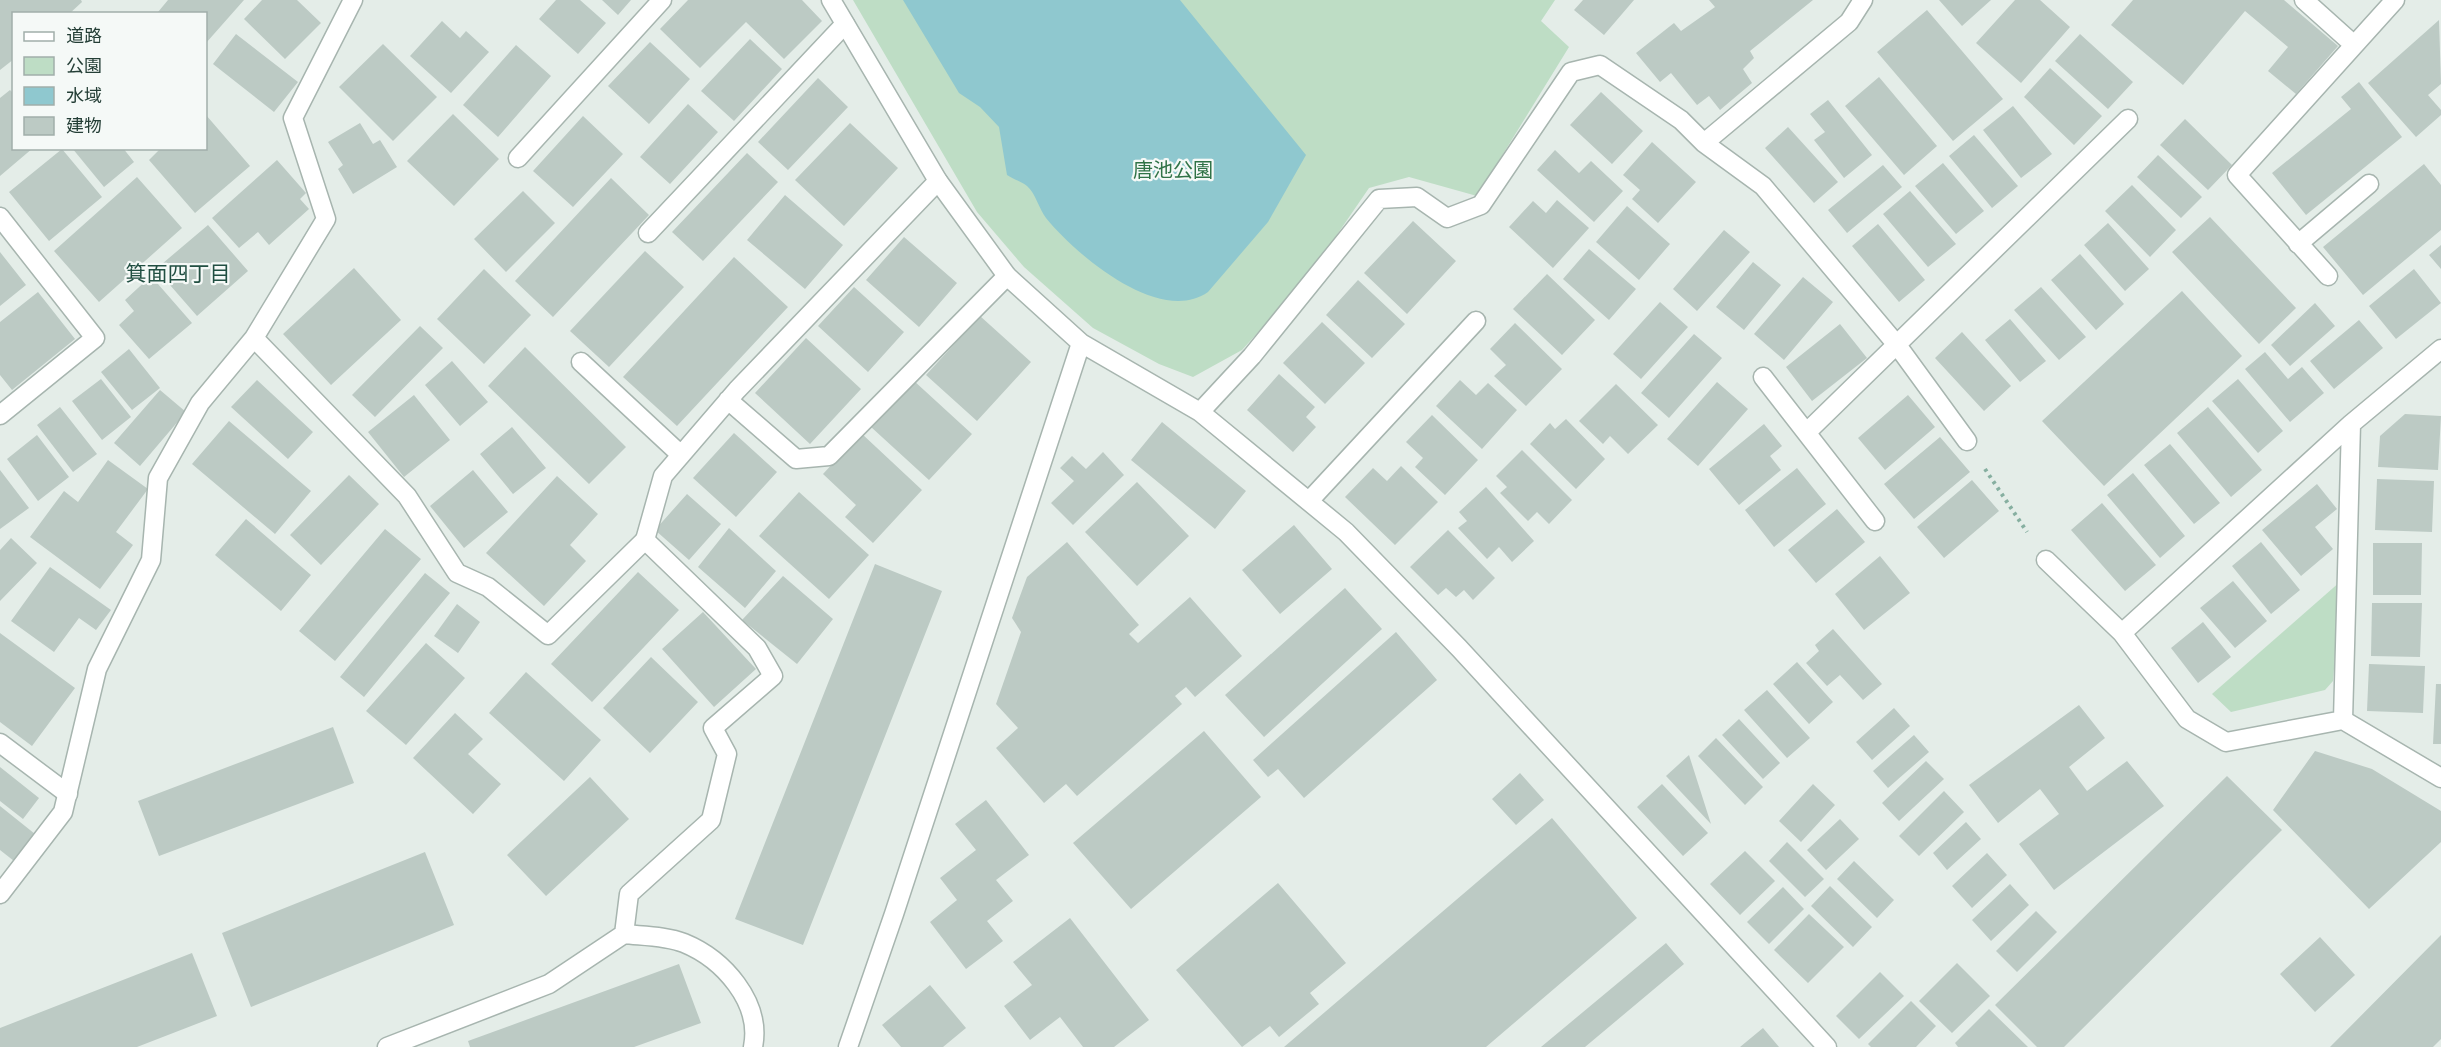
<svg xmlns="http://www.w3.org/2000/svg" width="2441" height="1047" font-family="'Roboto Condensed','Noto Sans JP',sans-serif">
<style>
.green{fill:#beddc5}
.water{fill:#8fc8cf}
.building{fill:#bccac4}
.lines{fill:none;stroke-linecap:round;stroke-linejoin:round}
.lane-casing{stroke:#a7b5af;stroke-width:21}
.street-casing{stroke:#a7b5af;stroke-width:21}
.path{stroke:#86afa0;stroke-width:4;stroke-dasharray:3 4.5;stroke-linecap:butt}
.lane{stroke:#fff;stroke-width:18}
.street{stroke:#fff;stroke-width:18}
.labels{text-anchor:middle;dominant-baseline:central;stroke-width:4.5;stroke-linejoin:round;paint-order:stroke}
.park-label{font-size:20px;fill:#307347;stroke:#f5f9f7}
.neighbourhood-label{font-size:21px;fill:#214f42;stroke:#f5f9f7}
</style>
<rect width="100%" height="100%" fill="#e4ede8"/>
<path class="green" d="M853 0H1555L1541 21 1569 47 1477 196 1409 177 1369 188 1308 277 1242 350 1193 377 1159 364 1093 328 1024 267 977 212Z
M2341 581 2333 681 2325 690 2231 712 2212 694Z"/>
<path class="water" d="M903 0H1180L1306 155 1268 222 1208 292C1160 326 1076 255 1046 218 1039 209 1036 194 1027 186 1022 182 1013 179 1007 175L999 127 980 107 959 93Z"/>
<path class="building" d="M0 0H81L82 2 69 14H14V59L0 70Z
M168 0H244L206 43V14H160L158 12Z
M262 0H297L321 23 285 59 244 19Z
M556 0H580L606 23 578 54 539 19Z
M602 0H631L618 15Z
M688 0H802L822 21 784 59 746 22 700 68 660 29Z
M1583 0H1634L1604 35 1574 10Z
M1709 0H1813L1750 51 1754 58 1743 69 1752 83 1720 110 1709 96 1697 105 1671 73 1660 82 1636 53 1674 23 1681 31 1715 7Z
M1939 0H1991L1962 26Z
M2015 0H2040L2070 27 2021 83 1976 43Z
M2133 0H2284L2338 46 2296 94 2268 71 2288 47 2245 11 2183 85 2111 25Z
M1927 10 2003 99 1953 141 1877 52Z
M2439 20 2441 84 2428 95 2441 110V115L2416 137 2368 83Z
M442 21 460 38 466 31 489 52 451 93 410 56Z
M236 34 298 82 274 112 213 64Z
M2080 34 2133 82 2108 109 2055 61Z
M750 39 782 69 734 121 701 91Z
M650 42 690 79 649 124 608 86Z
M383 44 437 97 393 141 339 87Z
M516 45 551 76 498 137 463 105Z
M2050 68 2102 116 2074 145 2024 97Z
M1879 77 1937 146 1904 175 1845 106Z
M818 78 848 107 788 170 758 142Z
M2359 82 2402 137 2306 215 2272 173 2351 109 2341 97Z
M10 90 14 94V148H33L0 176V98Z
M1601 92 1643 131 1612 164 1570 125Z
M1828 100 1872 155 1844 178 1814 140 1825 132 1810 114Z
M688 104 718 132 670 184 640 157Z
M2013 106 2052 154 2021 178 1983 130Z
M453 114 499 159 454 206 407 161Z
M206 115 250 166 195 213 149 160 161 148H206Z
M583 116 623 154 573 207 533 171Z
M2185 119 2232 165 2208 190 2160 145Z
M360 123 373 144 380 140 397 167 353 194 338 169 343 165 328 142Z
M850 123 898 168 844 226 795 180Z
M1788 127 1838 182 1814 203 1765 148Z
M1974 135 2018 186 1992 208 1949 156Z
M1652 142 1696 182 1658 223 1632 199 1640 190 1623 175Z
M72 148H123L134 162 104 187Z
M62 149 102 197 49 241 9 192Z
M1555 150 1579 173 1591 161 1623 191 1594 222 1537 170Z
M747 153 778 182 703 261 672 232Z
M2158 155 2202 197 2181 218 2137 177Z
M277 160 306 193 300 199 309 209 269 245 258 232 239 248 212 218Z
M1943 163 1984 211 1956 234 1915 186Z
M2424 164 2441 185V230L2363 295 2323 247Z
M1883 165 1902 187 1847 233 1828 210Z
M137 177 182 228 99 302 54 251Z
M611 178 649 215 553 317 515 281Z
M2132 185 2176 230 2150 257 2105 211Z
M523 191 555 223 506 272 474 239Z
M1910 191 1956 244 1928 267 1883 214Z
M785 195 843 245 805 289 747 240Z
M1557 200 1589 228 1553 268 1509 227 1533 201 1546 213Z
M1627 206 1670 244 1639 280 1596 242Z
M2210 217 2296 308 2259 344 2172 252Z
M1413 221 1456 261 1407 314 1364 273Z
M2108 223 2149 269 2125 291 2084 245Z
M1878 224 1925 280 1899 302 1852 246Z
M208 225 248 271 197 316 156 269Z
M1724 230 1750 252 1697 311 1673 289Z
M904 237 957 283 919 327 866 280Z
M2441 245V269L2429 255Z
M1589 249 1636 289 1609 320 1563 279Z
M645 251 684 287 609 367 570 331Z
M0 252 26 285 0 306Z
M2080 254 2124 304 2096 330 2051 280Z
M734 257 788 307 677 426 623 377Z
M1753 262 1781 285 1744 330 1716 307Z
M354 268 401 320 331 385 283 334Z
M484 269 531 315 484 364 437 319Z
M2414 269 2441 303 2396 339 2369 306Z
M1547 274 1595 320 1562 355 1513 309Z
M151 276 192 323 149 359 119 325 134 311 125 300Z
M1803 277 1833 302 1784 360 1754 334Z
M1358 280 1405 324 1372 358 1326 315Z
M854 287 904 332 868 372 818 326Z
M2041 287 2086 337 2059 360 2014 310Z
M2182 291 2242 356 2104 486 2042 421Z
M38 292 75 339 12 390 0 375V322Z
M1660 302 1688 327 1641 379 1613 354Z
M2315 303 2335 326 2290 366 2271 345Z
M980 316 1031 362 977 421 926 375Z
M2010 319 2046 361 2020 382 1985 340Z
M2359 320 2383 348 2334 389 2310 361Z
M1322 322 1365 363 1325 404 1283 363Z
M1515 323 1562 369 1526 406 1494 376 1506 365 1490 349Z
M1840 324 1867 358 1812 401 1786 367Z
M420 326 443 348 375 417 352 395Z
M1962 332 2011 386 1984 411 1935 358Z
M1694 334 1722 358 1669 418 1641 393Z
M806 338 861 389 810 444 755 393Z
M525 347 626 447 589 484 488 386Z
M129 349 160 388 132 410 101 372Z
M2265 352 2288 379 2302 367 2324 393 2290 422 2245 369Z
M452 361 488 402 460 426 425 385Z
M1279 374 1315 407 1306 417 1316 427 1293 452 1247 410Z
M101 379 131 417 102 440 72 401Z
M2238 379 2283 431 2258 453 2212 401Z
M257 380 313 432 288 459 231 407Z
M913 380 972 434 929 480 871 427Z
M1460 380 1476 395 1488 383 1517 410 1482 449 1436 406Z
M1717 382 1748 409 1698 466 1667 439Z
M1616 384 1658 425 1628 454 1610 436 1603 444 1579 421Z
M160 390 186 412 140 466 114 443Z
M414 395 450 440 404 477 368 432Z
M1908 395 1935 427 1885 470 1858 438Z
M60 407 97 454 73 472 37 425Z
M2208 407 2262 470 2231 497 2177 433Z
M2405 414 2441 416 2438 470 2378 467 2380 436Z
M1432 415 1478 460 1445 495 1415 467 1423 458 1406 442Z
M1566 419 1605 459 1576 489 1530 444 1550 423 1555 429Z
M229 421 311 491 275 534 192 464Z
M1162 422 1246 491 1215 529 1131 460Z
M1764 424 1782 446 1770 456 1781 470 1739 505 1709 469Z
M512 427 546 468 513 494 480 454Z
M734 433 777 472 736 517 693 478Z
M861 433 922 490 873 543 845 517 856 505 823 474Z
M37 435 69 477 38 501 7 459Z
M1940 437 1970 472 1914 519 1884 484Z
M2170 444 2220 503 2194 524 2144 465Z
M1522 450 1572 500 1549 524 1537 512 1528 521 1500 493 1507 487 1496 476Z
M1103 452 1124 475 1073 525 1051 503 1074 481 1060 468 1072 456 1086 469Z
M108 460 148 489 116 532 133 545 100 589 30 537 64 491 78 502Z
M1401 466 1438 502 1395 545 1345 497 1373 468 1387 481Z
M1797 468 1826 504 1774 547 1745 510Z
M0 470 29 508 0 529Z
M473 470 508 512 464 548 430 506Z
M2133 473 2185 536 2160 558 2107 495Z
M349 475 379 504 321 565 290 535Z
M557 476 598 514 570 545 586 561 544 606 486 553Z
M2377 479 2434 481 2432 532 2375 530Z
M1972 480 1999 511 1944 558 1917 527Z
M1137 482 1189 536 1137 586 1085 532Z
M2317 484 2337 509 2315 527 2333 549 2301 576 2262 530Z
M1486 487 1534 541 1512 562 1499 547 1487 559 1458 528 1467 521 1459 512Z
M799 492 869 555 829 599 759 536Z
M687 494 721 524 689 560 655 530Z
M2102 503 2156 565 2125 591 2071 530Z
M1837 509 1865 542 1816 583 1788 550Z
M246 519 311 575 281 611 215 555Z
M1294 525 1332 569 1280 614 1242 570Z
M729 528 776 571 745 608 698 567Z
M385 529 421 559 335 661 299 631Z
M1448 530 1495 578 1473 600 1464 590 1456 597 1446 588 1438 595 1410 567Z
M11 538 37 563 0 601V550Z
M1067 542 1139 625 1129 634 1138 643 1190 597 1242 656 1195 697 1186 687 1175 696 1182 704 1077 796 1066 784 1044 803 996 748 1018 728 996 704 1021 632 1012 618 1027 577Z
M2261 542 2300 590 2271 614 2232 566Z
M2373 543H2422L2421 595H2373Z
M1880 556 1910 593 1864 630 1835 594Z
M875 564 942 591 803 945 735 919Z
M50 567 111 610 96 630 79 618 54 652 11 621Z
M638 572 679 610 592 702 551 664Z
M425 573 450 593 364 697 340 677Z
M783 576 833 619 797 664 742 620Z
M2233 581 2267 621 2235 648 2200 608Z
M1345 588 1382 629 1264 737 1225 695Z
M2372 603H2422L2420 657 2371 656Z
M457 604 480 622 458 653 434 636Z
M703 612 756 669 714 707 662 649Z
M2203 622 2231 657 2198 683 2171 648Z
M1833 629 1882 684 1863 700 1840 675 1827 686 1806 663 1819 651 1815 645Z
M1396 632 1437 680 1304 798 1278 769 1268 777 1253 760Z
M0 633 75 688 32 746 0 722Z
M426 643 465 678 406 745 366 711Z
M651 657 698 702 650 753 603 708Z
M1797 662 1833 702 1809 724 1773 684Z
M2369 664 2425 666 2423 713 2367 711Z
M526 672 601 740 564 781 489 713Z
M2436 684H2441V744H2433Z
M1767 690 1810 738 1787 758 1744 710Z
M2079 705 2105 738 2069 767 2087 791 2127 761 2164 806 2054 890 2019 844 2059 814 2040 789 1998 823 1969 785Z
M1894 708 1910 726 1872 760 1856 742Z
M455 713 483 739 468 754 501 784 473 814 413 758Z
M1739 719 1780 763 1763 779 1722 735Z
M333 727 354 783 159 856 138 801Z
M1204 731 1261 797 1131 909 1073 843Z
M1914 735 1929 752 1888 788 1873 771Z
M1716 738 1763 787 1745 805 1698 756Z
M2315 751 2372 769 2441 811V842L2369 909 2273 810Z
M1689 755 1711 824 1666 776Z
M1926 761 1944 779 1899 821 1882 803Z
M0 767 39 798 23 819 0 801Z
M1520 773 1544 800 1516 825 1492 799Z
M2227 776 2282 830 2064 1047H2037L1995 1005Z
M590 777 629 819 546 896 507 855Z
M1662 784 1708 833 1683 856 1637 807Z
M1813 784 1835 805 1801 842 1779 821Z
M1944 791 1964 812 1919 856 1899 836Z
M986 800 1029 855 996 880 1013 901 987 921 1003 941 966 969 930 922 957 900 940 878 976 850 955 824Z
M0 806 35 834 14 861 0 850Z
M1552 818 1637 918 1486 1047H1284Z
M1840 819 1859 839 1826 870 1807 850Z
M1966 822 1981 839 1947 870 1933 853Z
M1787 842 1824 879 1805 897 1769 861Z
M1745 851 1775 881 1740 915 1710 884Z
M425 852 454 925 251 1007 222 933Z
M1987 853 2007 875 1972 908 1952 886Z
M1854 861 1894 900 1877 918 1837 879Z
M1278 883 1346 963 1310 993 1319 1004 1279 1037 1270 1026 1242 1047 1176 970Z
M2010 884 2029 905 1991 941 1972 920Z
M1830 886 1872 927 1853 947 1811 906Z
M1783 887 1804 909 1769 944 1747 922Z
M2036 911 2057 932 2017 972 1996 951Z
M1809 914 1844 947 1808 983 1774 950Z
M1070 918 1149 1020 1114 1047H1083L1060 1017 1030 1040 1004 1006 1032 985 1013 962Z
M2441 935V1039L2433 1047H2330Z
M2320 937 2355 975 2315 1012 2280 974Z
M1666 943 1684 964 1585 1047H1541Z
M192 953 217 1016 137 1047H0V1028Z
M1957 963 1990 996 1952 1033 1919 1001Z
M679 964 701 1023 634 1047H470L468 1041Z
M1880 972 1904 996 1859 1039 1836 1016Z
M930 985 966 1028 943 1047H901L882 1025Z
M1911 1001 1936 1026 1916 1047H1871L1868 1044Z
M1989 1009 2028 1047H1958L1955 1043Z
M1763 1028 1779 1047H1740Z"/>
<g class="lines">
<defs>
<path id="lane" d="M518 158 662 0
M648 233 845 24
M581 362 681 455
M728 400 796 459 829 456 1007 276
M1309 501 1476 321
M645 540 663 476 737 390 938 181
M0 743 68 794"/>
<path id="street" d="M831 0 938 181 1007 276 1081 343 1200 412 1346 532 1459 648 1827 1047
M2304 0 2353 44
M1704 143 1849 22 1863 0
M0 217 95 338 0 415
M2298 244 2369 184
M2328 276 2237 175 2395 0
M254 338 407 496 457 573 488 587 548 635 645 540 757 648 773 676 713 728 727 754 711 820 629 894 624 934
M1763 377 1875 521
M1200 412 1252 356 1379 199 1417 197 1447 218 1481 205 1571 72 1600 65 1681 120 1704 143 1763 186 1897 345 1967 441
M1807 432 2128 119
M2046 560 2122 633 2187 719 2226 742 2343 720 2441 778
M2122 633 2351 424 2441 349
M2343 720 2351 424
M0 894 63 812 97 669 151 560 158 478 200 403 254 338 326 219 293 118 353 0
M387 1047 549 984 624 934C643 936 667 936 684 943 723 959 762 1002 753 1047
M848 1047 894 914 1081 343"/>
</defs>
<use href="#lane" class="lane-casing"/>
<use href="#street" class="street-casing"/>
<path class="path" d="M1985 469 2027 532"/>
<use href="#lane" class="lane"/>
<use href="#street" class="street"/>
</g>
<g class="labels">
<g class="park-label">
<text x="1173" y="170">唐池公園</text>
</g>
<g class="neighbourhood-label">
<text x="178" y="274">箕面四丁目</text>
</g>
</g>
<rect x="12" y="12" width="195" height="138" fill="#f5f9f7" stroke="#a1aeaa" stroke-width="1.5"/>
<rect x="24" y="32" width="30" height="9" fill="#ffffff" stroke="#a1aeaa" stroke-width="1.5"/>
<text x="66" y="42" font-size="18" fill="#243e36">道路</text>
<rect x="24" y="57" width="30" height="18" fill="#beddc5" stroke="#a1aeaa" stroke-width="1.5"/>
<text x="66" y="72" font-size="18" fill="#243e36">公園</text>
<rect x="24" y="87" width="30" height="18" fill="#8fc8cf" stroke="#a1aeaa" stroke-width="1.5"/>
<text x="66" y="102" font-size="18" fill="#243e36">水域</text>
<rect x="24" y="117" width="30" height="18" fill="#bccac4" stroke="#a1aeaa" stroke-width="1.5"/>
<text x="66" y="132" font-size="18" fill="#243e36">建物</text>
</svg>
